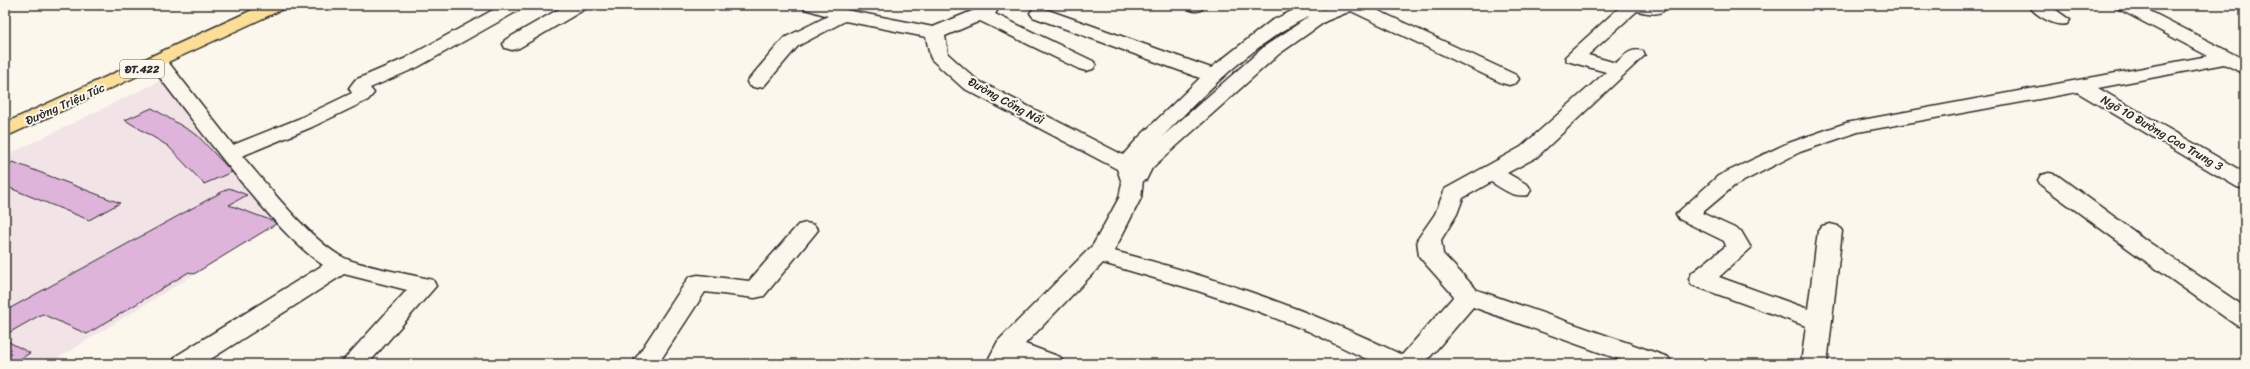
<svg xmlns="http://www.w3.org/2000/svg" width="2250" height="369" font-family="Sriracha,sans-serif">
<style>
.built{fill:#f2e3e7}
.building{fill:#deb4db;stroke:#2b2b2b}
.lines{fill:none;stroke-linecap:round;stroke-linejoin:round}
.minor-casing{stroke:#2b2b2b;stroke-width:3}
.major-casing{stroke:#2b2b2b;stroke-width:3}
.minor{fill:#fbf7ec;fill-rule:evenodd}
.major{fill:#fcde96;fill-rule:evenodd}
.labels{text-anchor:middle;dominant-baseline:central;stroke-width:4;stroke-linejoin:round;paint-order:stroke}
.shield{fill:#fbf7ec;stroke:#696865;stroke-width:1}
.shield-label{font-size:11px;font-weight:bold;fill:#2b2b2b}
.street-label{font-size:12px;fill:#2b2b2b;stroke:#fbf7ec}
</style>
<rect width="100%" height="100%" fill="#fbf7ec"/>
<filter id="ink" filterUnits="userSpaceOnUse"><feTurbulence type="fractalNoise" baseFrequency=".025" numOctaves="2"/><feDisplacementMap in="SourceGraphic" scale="8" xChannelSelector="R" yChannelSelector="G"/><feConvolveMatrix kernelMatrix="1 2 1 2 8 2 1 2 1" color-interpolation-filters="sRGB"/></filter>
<g filter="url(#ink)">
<path class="built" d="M164 79 278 223 48 364H5V156Z"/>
<path class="building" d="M152 108 197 135 232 172 204 184 168 146 125 120Z
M13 162 120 203 89 220 5 186V166Z
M229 188 247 195 229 205 273 221 276 224 194 274 189 272 87 334 42 314 5 335V311Z
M5 340 30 353 12 364H5Z"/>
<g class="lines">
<defs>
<path id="minor" d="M502 5H524L521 9 418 67 370 88 374 93 368 100 312 127 242 156C267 184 316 248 349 260 376 269 405 273 433 280L436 286 368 364H340L407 290 344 274 203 364H172L176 356 323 265C293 244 271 217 247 189 214 149 183 108 151 66L148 62 151 58 158 56 165 58 233 145 298 119 352 93 349 88 355 80 404 59Z
M566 5H588L585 9 519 48 512 50 505 48 503 44 505 40Z
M802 5H829L846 10 933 27 977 9 976 5H992L997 11 995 14 1093 61 1096 65 1093 69 1086 71 1079 69 980 21 945 36 948 54 977 80 1123 155 1138 138 1200 78 1033 17 1030 13 1033 9H1045L1211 68 1271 21 1304 5H1327L1322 10 1334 5H1366L1516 75 1519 79 1516 83 1509 85 1502 83 1351 11 1326 21 1279 54 1152 168 1146 180H1143L1141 198 1114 251C1216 278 1306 308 1402 355L1454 296 1423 261 1419 256 1417 240 1435 214 1445 189 1521 147 1606 72 1567 61 1565 57 1622 5H1669C1660 18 1650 13 1637 11L1588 55 1616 63C1625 55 1630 48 1643 51L1645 55 1537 157 1507 173 1528 185 1531 190 1528 195C1513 198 1503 189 1491 182L1463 198 1457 214 1441 240 1443 254 1477 290 1668 357 1672 364H1632L1473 307 1424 364H1377L1308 331 1257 311 1195 290 1103 263 1025 344 1060 357 1064 364H1025L1014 360 1012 364H986L998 341 1093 245 1119 198 1122 183 1117 169 963 88 932 60 930 56 926 37 845 21 798 46 764 86 757 88 750 86 747 82 750 78 784 38 828 16 805 9ZM1310 16 1265 46 1163 136C1207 91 1252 44 1310 16Z
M1185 5H1203L1204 6 1201 10C1194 12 1190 11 1185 5Z
M2028 5H2049L2070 20 2067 24C2055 27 2035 15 2028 5Z
M2116 5H2138L2245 60V74L2224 64 2098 88 2245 173V189L2237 187 2077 92 1858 132 1800 152 1734 186 1702 213 1741 231 1751 248 1719 277 1808 309 1818 231 1822 226 1830 224 1838 226 1842 231 1827 364H1801L1806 326 1692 285 1689 279 1692 273 1726 246 1724 241 1679 219 1676 214 1718 176 1786 144 1846 123 2208 56 2119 9Z
M2049 173 2057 175 2150 243 2245 307V328L2236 325 2134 253 2041 185 2038 180 2041 175Z
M806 223 814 225 818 230 764 296 755 298 705 292 658 364H632L689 277 698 275 749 281 798 225Z"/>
<path id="major" d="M263 5H286L283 9 5 137V123Z"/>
</defs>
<use href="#minor" class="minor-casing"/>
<use href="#major" class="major-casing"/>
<use href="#minor" class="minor"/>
<use href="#major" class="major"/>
</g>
</g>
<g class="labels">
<rect class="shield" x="120" y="60" width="44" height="18" rx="3"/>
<g class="shield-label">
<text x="142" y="69">ĐT.422</text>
</g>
<g class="street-label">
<text transform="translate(1006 101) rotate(29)">Đường Cổng Nổi</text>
<text transform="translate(65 104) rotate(-24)">Đường Triệu Túc</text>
<text transform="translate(2162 133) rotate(30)">Ngõ 10 Đường Cao Trung 3</text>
</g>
</g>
<rect width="2250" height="369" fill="none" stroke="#fbf7ec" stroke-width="20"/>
<rect x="10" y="10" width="2230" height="349" fill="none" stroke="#2b2b2b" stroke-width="1.5" filter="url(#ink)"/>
</svg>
